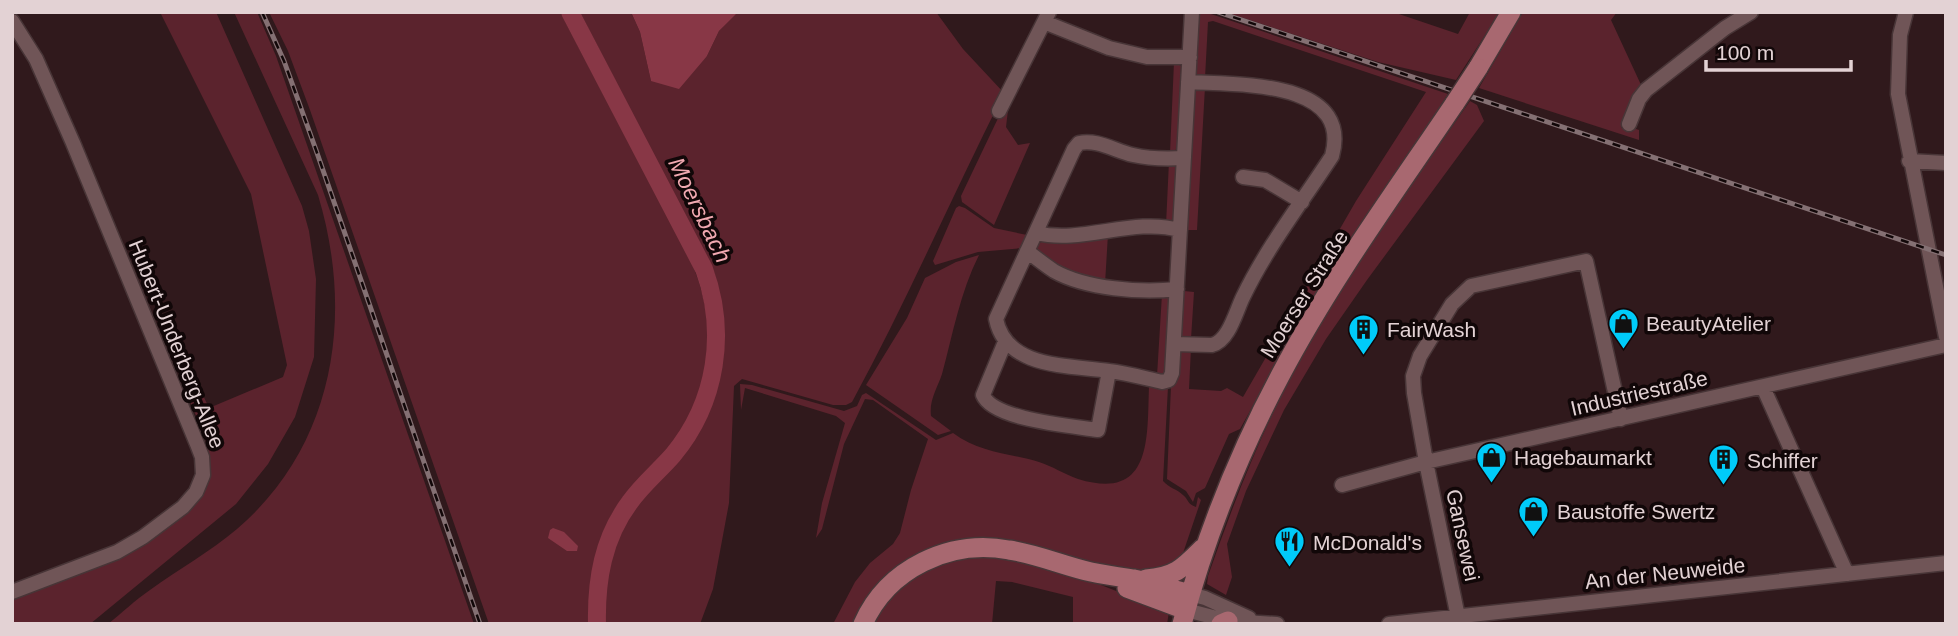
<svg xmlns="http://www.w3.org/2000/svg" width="1958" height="636" font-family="Helvetica,sans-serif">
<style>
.green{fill:#5b232d}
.water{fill:#883746}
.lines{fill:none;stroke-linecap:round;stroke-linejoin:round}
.river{stroke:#883746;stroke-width:18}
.minor-casing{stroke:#483537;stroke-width:17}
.major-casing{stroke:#483537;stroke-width:22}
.minor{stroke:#705557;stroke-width:14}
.major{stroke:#a86870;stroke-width:19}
.rail-casing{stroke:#847073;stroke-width:5}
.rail{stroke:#110708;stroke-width:2.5;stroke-dasharray:8;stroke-linecap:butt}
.major-bridge-casing{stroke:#483537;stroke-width:22;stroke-linecap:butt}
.major-bridge{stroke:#a86870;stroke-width:19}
.labels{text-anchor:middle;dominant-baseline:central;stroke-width:7;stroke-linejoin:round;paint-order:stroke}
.street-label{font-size:21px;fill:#e3d2d4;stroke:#110708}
.poi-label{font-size:21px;fill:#e3d2d4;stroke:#110708;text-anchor:start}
.water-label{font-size:23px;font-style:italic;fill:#f1a9b1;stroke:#110708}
</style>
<rect width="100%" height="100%" fill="#30191c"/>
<path class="green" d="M160 12H216L302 206 309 231 316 279 314 357 295 417 268 464 236 504 90 624H12V598L102 565 193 504 208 443 188 397 201 391 209 408 283 377 287 365 251 194Z
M234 12H257L276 56 474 624H108C122 613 135 600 150 590 179 569 210 552 237 529 336 444 354 314 318 195Z
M269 12H560L691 261C721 332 714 400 660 459 648 472 633 483 623 497 595 534 589 579 590 624H489L310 110 288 51Z
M580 12H631L640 32 651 81 707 56 719 31 735 14 734 12H936L963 49 1004 93C952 196 907 301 852 402L846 405H833L742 379 734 386 729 503 713 589 700 624H605C600 579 614 533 643 498 659 479 678 463 692 441 726 389 732 331 714 272Z
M1198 12H1205L1448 94 1295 330 1240 429 1229 434 1205 488 1196 493 1193 502 1186 491 1167 479 1171 386 1179 377 1181 349 1191 348 1189 389 1221 391 1227 388 1243 397 1356 201 1426 92 1213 21 1208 22 1205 78 1195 76Z
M1225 12H1393L1458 34 1470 12H1500L1456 80 1378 62Z
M1523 12H1617L1611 20 1642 87 1621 123V127L1627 132 1636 129 1639 130V140L1479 88Z
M1174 62 1181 66 1177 149 1170 153Z
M1205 87 1197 230H1187L1194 88Z
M1470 101 1477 105 1484 121 1367 280 1326 339 1284 410 1246 491 1227 544 1232 577 1226 595 1207 584 1208 576C1233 504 1261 432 1297 365 1348 273 1410 187 1470 101Z
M1006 110H1008L1006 127 1018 145 1030 143 994 225 962 202 961 196 1001 112Z
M1169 161 1176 164 1173 222 1166 225Z
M959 206 965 208 994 228 1027 235 1023 248 978 252 935 265 933 261 956 208Z
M1108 234 1105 284 1068 272 1036 253 1037 244C1047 238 1083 241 1097 240L1101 236Z
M979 255C960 293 953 333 942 374 937 389 929 400 931 416L951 431 938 435 866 385 907 318 925 278 956 262Z
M1184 291 1194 292 1191 339 1181 338Z
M1162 294 1169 297 1165 375 1157 376Z
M740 384 752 385 844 411 857 406 862 395 866 393 936 440 953 433C980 453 1009 453 1039 462 1052 466 1064 474 1078 479 1153 502 1147 437 1149 386L1168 387 1163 481C1169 488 1177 489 1183 495 1189 500 1187 504 1196 507L1198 497 1201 500 1179 565 1151 577 948 543 855 624H833L855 582 870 563 893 544 900 533 911 490 928 439 873 400 865 399 844 444 822 529 816 538 822 503 845 423 836 416 745 388 741 410Z
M997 555 1091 581 1169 612 1167 624H1073V597L1012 582 996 581 992 624H871C887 597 912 573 941 562 957 555 980 557 997 555Z"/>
<path class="water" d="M734 12 736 14 719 31 707 56 679 89 651 81 640 32 631 12Z
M553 528 564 532 578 546 577 551H567L548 538 550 530Z"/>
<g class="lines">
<path class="river" d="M570 12 704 269C727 332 717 402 673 455 659 471 642 485 630 502 603 538 596 580 597 624"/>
<defs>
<path id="minor" d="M1906 12 1900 35 1898 94 1946 337
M12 21 36 59 73 143 197 444 202 457 203 475 196 492 183 507 143 537 117 552 12 592
M1044 22 1109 48 1147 57H1190
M999 111 1049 12
M1629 124 1639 99 1646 90 1725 28 1751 12
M1184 158C1166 159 1150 159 1133 155 1115 151 1098 139 1079 143L1074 149 996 319C1006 369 1069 365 1109 371 1127 373 1144 378 1162 382L1169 380 1172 373 1192 12
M1909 161 1946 163
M1243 177 1265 180 1302 202
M1036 233C1084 244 1132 217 1180 230
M1027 251C1036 258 1045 265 1054 271 1086 289 1141 293 1177 289
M1005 342 983 395C993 420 1073 426 1098 430L1109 371
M1174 344 1212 345C1229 341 1236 311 1243 297 1267 247 1302 202 1332 156 1353 79 1235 85 1188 82
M1763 387 1847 574
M1342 485 1426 462 1946 345
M1190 594 1205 598 1249 618
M1186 610 1228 621 1277 624
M1458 617 1426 462 1414 393 1413 376 1420 356 1452 304 1471 286 1586 261 1621 419
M1389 624 1946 563"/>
<path id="major" d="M1478 68 1511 12
M1146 579C1175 577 1183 568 1203 548
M1127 588 1186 610
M863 624C888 568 950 539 1009 550 1037 554 1064 566 1091 572 1105 575 1120 577 1134 579 1153 583 1171 589 1190 594
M1182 624C1205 538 1238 455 1280 376 1330 281 1395 192 1455 103
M1221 624 1228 621"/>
</defs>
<use href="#minor" class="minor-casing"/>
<use href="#major" class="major-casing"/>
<use href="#minor" class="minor"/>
<use href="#major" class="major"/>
<defs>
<path id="rail" d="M262 12 284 61 316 150 480 624
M1218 12 1946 255"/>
</defs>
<use href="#rail" class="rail-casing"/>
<use href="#rail" class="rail"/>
<defs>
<path id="major-bridge" d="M1455 103 1478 68"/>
</defs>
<use href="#major-bridge" class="major-bridge-casing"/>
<use href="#major-bridge" class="major-bridge"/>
</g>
<defs>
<symbol id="shop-pin" viewBox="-11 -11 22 30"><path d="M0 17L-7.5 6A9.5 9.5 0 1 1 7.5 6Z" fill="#00cbf9" stroke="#110708"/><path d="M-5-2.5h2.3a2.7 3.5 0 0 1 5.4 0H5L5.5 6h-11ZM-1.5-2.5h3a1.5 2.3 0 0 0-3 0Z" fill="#111"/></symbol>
<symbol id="building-pin" viewBox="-11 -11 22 30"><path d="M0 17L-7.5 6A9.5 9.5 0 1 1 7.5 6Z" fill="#00cbf9" stroke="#110708"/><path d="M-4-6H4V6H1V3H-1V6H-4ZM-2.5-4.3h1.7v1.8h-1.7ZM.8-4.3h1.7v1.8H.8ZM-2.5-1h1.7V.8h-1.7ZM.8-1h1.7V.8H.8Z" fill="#111"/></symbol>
<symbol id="restaurant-pin" viewBox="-11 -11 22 30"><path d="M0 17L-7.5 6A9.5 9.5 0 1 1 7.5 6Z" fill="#00cbf9" stroke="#110708"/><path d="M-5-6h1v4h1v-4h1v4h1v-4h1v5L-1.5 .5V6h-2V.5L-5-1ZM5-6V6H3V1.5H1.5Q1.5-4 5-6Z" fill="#111"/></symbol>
</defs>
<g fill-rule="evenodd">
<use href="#shop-pin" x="1606" y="306" width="35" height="47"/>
<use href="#building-pin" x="1346" y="312" width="35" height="47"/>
<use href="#shop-pin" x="1474" y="440" width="35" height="47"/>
<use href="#building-pin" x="1706" y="442" width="35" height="47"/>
<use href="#shop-pin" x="1516" y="494" width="35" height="47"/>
<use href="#restaurant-pin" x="1272" y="524" width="35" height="47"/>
</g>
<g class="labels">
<g class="street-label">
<text transform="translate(1304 294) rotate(-58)">Moerser Straße</text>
<text transform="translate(177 344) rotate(68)">Hubert-Underberg-Allee</text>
<text transform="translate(1639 393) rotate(-13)">Industriestraße</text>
<text transform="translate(1463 535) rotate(78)">Gansewei</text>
<text transform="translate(1665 573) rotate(-6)">An der Neuweide</text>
</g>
<g class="poi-label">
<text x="1646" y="323">BeautyAtelier</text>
<text x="1387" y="329">FairWash</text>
<text x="1514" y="457">Hagebaumarkt</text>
<text x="1747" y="460">Schiffer</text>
<text x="1557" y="511">Baustoffe Swertz</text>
<text x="1313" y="542">McDonald's</text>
</g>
<g class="water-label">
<text transform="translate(700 210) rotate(64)">Moersbach</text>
</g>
</g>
<rect width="1958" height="636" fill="none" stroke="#e3d2d4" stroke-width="28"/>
<path d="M1706 60v10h145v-10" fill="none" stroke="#e3d2d4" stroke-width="3.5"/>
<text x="1716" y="60" font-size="21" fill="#e3d2d4" stroke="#110708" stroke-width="5" paint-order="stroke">100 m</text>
</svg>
